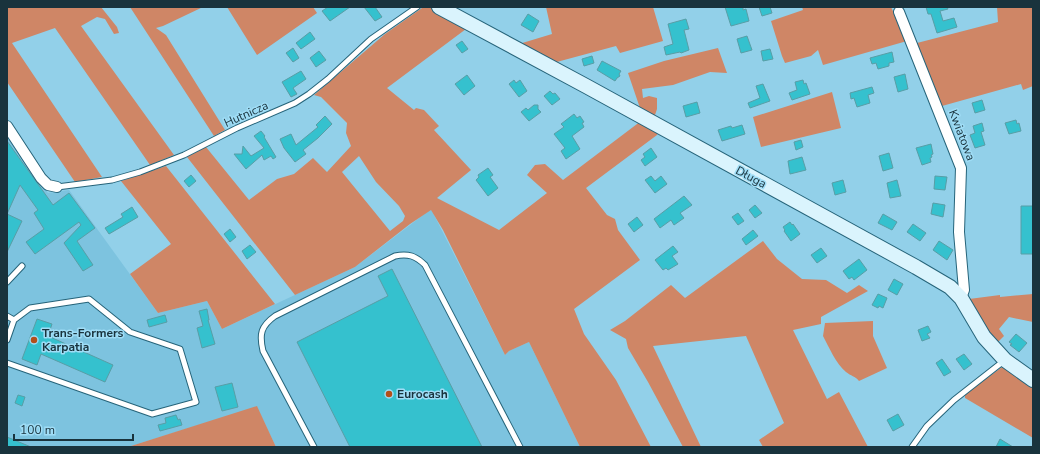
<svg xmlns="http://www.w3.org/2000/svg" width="1040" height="454" font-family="'Nunito Sans',sans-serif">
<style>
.built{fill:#7dc3df}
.green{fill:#cf8666;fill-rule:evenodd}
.building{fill:#35c1ce;stroke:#589ea6}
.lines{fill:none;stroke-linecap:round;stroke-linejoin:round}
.lane-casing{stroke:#26647a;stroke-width:7}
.street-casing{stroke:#26647a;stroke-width:12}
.secondary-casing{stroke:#26647a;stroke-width:16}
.lane{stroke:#fff;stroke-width:5}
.street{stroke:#fff;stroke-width:10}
.secondary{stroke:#daf4fd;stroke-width:14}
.poi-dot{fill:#b34f19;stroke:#9fddf6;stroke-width:1.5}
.labels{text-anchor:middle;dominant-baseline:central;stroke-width:3;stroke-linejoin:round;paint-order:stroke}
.street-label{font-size:12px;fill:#19333d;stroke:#9fddf6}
.poi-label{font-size:12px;font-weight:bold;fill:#19333d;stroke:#9fddf6;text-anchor:start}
</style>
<rect width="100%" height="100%" fill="#92d0e9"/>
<path class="built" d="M7 136 48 193 69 190 158 313 207 301 222 329 355 267 431 209 505 355 509 351 529 342 580 447H276L257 407 131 446V447H7Z"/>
<path class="green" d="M7 7H101L117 27 119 33 114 34 105 19 97 17 81 26 174 155 150 165 55 28 12 43 102 177 75 182 7 82Z
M130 7H203L163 26 156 28 166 35 225 130 214 136Z
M227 7H313L317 13 257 55Z
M430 7 437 9 466 29 387 88 414 110 416 108 424 110 439 126 434 130 471 170 437 198 499 230 547 193 527 175 535 165 545 164 563 180 641 121 660 130 657 135 586 188 607 215 615 219 618 230 640 260 574 309 584 334 616 380 651 447H580L529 342 509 351 505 355 443 230 431 210 410 224 355 267 295 295 187 157 206 147 249 200 277 179 294 174 313 158 327 172 351 146 346 133 347 123 321 97 314 95 385 34 422 8ZM359 156 376 182 399 206 405 216 403 221 390 231 342 172Z
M546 7H653L663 41 620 53 616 46 553 63 519 44 552 34Z
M802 7H891L907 41 823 65 818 50 811 56 785 63 782 56 771 21 803 10Z
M997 7H1033V86L1023 90 1021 84 942 106 917 43 998 22Z
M718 48 727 73 710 72 673 85 642 89 643 98 649 96 657 98V109L654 118 641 111 628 73 664 61Z
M832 92 841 128 761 147 753 117Z
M166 166 275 304 222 329 207 301 158 313 130 274 171 244 121 181Z
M763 241 777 259 802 279 826 280 847 293 859 285 868 291 821 317V324L793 330 827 399 839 392 868 447H763L759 440 784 423 746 336 653 346 701 447H683L648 382 628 348 626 339 610 330 625 321 671 285 685 298Z
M1033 294V322L1009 317 999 329 1004 336 996 344 969 299 1000 295V297Z
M873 321V336L887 368 859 381C855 376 851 376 846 372 836 364 829 347 823 336L825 323Z
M1005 365 1033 384V438L965 398V394Z
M257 406 276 447H131V446Z"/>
<path class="building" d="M328 7H350L330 21 322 11Z
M364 7H375L382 17 375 21Z
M725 7H743V10L746 9 749 21 731 26Z
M759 7H770L772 13 762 16Z
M926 7H947L948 9 940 11 943 21 954 18 957 27 937 33 931 14H928Z
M528 14 539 21 533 32 521 25Z
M686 19 689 29 684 30 689 50 681 53 680 52 666 55 664 47 673 44 668 24Z
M310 32 315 39 301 49 296 43Z
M747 36 752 50 741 53 737 39Z
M462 41 468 49 462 53 456 45Z
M293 48 299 58 293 62 286 53Z
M770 49 773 59 763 61 761 51Z
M319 51 326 60 316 67 310 58Z
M892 52 894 62 889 63V66L878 69 876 63 872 64 870 58Z
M592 56 594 63 584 66 582 59Z
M602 61 621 71 619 74 620 76 617 78 615 81 597 70Z
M301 71 306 79 293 88 297 94 291 97 282 82Z
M905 74 908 89 898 92 894 77Z
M467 75 475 86 464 95 455 84Z
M514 80 516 83 520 80 527 91 519 97 509 84Z
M803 80 804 84 806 83 810 94 792 100 789 93 797 90 795 82Z
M763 84 770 101 750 108 748 103 760 98 756 86Z
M872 87 874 93 868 95 870 103 857 107 854 98 851 99 850 93Z
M550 91 553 94 555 93 560 99 552 105 544 96Z
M982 100 985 110 975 113 972 103Z
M697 102 700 113 686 117 683 106Z
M534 105H538V109L541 112 529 121 521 112 526 108 528 110Z
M574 114 577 118 580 116 584 122 582 123 584 127 572 136 580 149 566 159 561 151 565 148 554 134 564 127 561 124Z
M325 116 332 124 318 138 303 150 306 154 295 162 284 148 280 139 291 134 296 145 318 127 316 125Z
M1016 120 1017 124 1019 123 1021 131 1009 134 1005 123Z
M982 123 984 131 981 132 985 145 975 148 970 135 975 133 973 126Z
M742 125 745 134 722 141 718 130 731 126 732 128Z
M261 131 265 136 264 137 276 157 273 159 271 156 264 160 262 155 246 169 234 154H242L243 146 251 156 264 148 254 136Z
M801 140 803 147 796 150 794 142Z
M7 141 53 205 69 193 95 228 77 241 93 265 83 271 64 243 81 225 79 222 35 254 26 242 44 229 34 213 38 210 20 185 7 214Z
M931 144 933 154 931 155 932 157 930 158 931 162 922 165 916 148Z
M651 148 657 157 645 166 641 160 645 157 643 154Z
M889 153 893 168 883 171 879 156Z
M802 157 806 170 790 174 788 161Z
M488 168 493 175 490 177 498 188 488 196 476 180 479 177 478 175Z
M191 175 196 181 189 187 184 181Z
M651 176 655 181 661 176 667 184 655 193 645 180Z
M935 176 947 177 945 190 934 189Z
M843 180 846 192 835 195 832 183Z
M897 180 901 196 890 198 887 183Z
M684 196 692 205 680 213 684 218 674 225 671 220 660 228 654 219Z
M933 203 945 205 943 217 931 214Z
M755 205 762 213 755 218 749 210Z
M1021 206H1033V254H1021Z
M132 207 138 217 109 234 105 228 123 217 121 214Z
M738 213 744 221 738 225 732 217Z
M7 214 22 221 7 252Z
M883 214 897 222 892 230 878 223Z
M637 217 643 225 634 232 628 224Z
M790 222 792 225 793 224 800 234 791 241 784 231 785 230 783 227Z
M913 224 926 233 920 241 907 232Z
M230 229 236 237 230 242 224 234Z
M753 230 758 236 746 245 742 239Z
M939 241 953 250 947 260 933 250Z
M250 245 256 252 247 259 242 251Z
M673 246 678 252 672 256 678 264 668 270 666 268 663 270 655 260Z
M821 248 827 256 817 263 811 255Z
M859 259 867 270 854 280 852 277 849 279 843 271Z
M392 269 482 447H350L297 342 388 296 378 276Z
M894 279 903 284 897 295 888 290Z
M878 294 887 298 883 308 879 306 878 308 872 305Z
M207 309 209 320H208L215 344 202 348 197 328 203 326 199 311Z
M165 315 167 322 149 327 147 320Z
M37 319 52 324 48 336 113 365 105 382 41 354 37 365 22 359Z
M928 326 931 332 927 334 930 338 922 341 918 330Z
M1016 334 1027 343 1019 352 1010 345 1012 344 1009 342Z
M964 354 972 364 964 370 956 359Z
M942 359 951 372 944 376 936 363Z
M232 383 238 407 222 411 215 387Z
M18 395 25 397 22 406 15 403Z
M898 414 904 425 893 431 887 420Z
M176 415 178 420 180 419 182 425 160 431 158 425 166 423 165 418Z
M7 437 31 447H7Z
M1000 439 1013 447H996Z"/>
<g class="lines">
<defs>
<path id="lane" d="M57 187 112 180 140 172 184 155 237 128 295 103 309 94 328 79 371 39 417 7
M7 282 22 266
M7 316 14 320
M7 340 14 320 30 308 89 299 130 332 180 349 196 402 152 414 7 363
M314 447 263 351C259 334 261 326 275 316L395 256C408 253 416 256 425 265L520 447
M912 447 927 426 954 400 1005 360"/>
<path id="street" d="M899 12 961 168 959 232 964 290 961 298
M7 126 41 178 48 185 57 187"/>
<path id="secondary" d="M439 7 586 86 916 267 950 287 961 298 984 337 1005 360 1033 380"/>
</defs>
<use href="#lane" class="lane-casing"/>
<use href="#street" class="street-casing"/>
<use href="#secondary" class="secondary-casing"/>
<use href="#lane" class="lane"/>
<use href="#street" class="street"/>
<use href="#secondary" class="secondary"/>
</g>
<g class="poi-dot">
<circle cx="34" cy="340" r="4"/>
<circle cx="389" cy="394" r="4"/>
</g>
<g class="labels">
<g class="street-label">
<text transform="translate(246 114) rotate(-24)">Hutnicza</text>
<text transform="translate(962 135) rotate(69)">Kwiatowa</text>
<text transform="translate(751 177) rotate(28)">Długa</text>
</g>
<g class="poi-label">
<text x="42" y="333">Trans-Formers<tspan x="42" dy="14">Karpatia</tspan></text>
<text x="397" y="394">Eurocash</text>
</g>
</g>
<rect width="1040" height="454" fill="none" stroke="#19333d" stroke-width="16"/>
<path d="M14 434v6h119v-6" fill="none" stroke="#19333d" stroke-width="2"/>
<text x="20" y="434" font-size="12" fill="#19333d" stroke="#9fddf6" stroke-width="3" paint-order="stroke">100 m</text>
</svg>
